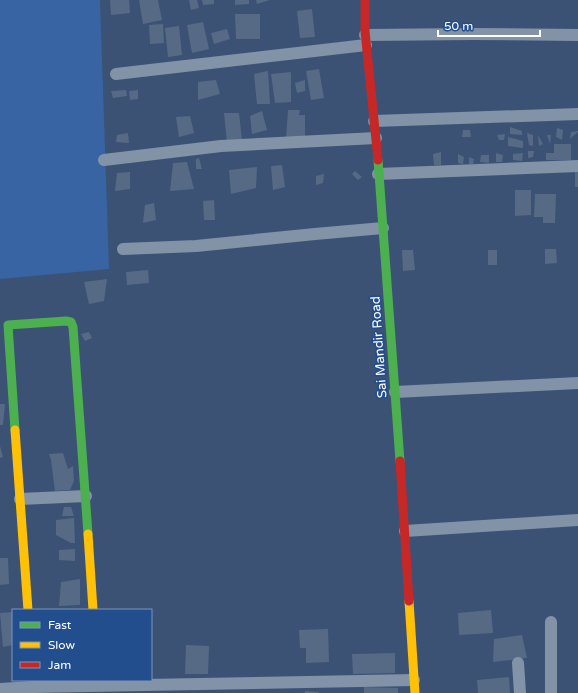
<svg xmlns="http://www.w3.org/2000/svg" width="578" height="693" font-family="'Varela Round',sans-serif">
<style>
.green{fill:#3864a3}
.building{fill:#566a85}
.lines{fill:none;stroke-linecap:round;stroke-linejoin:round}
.street{stroke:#8293a8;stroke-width:12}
.fast{stroke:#4caf50;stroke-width:9}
.slow{stroke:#ffc107;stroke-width:9}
.jam{stroke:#c62828;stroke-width:9}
.labels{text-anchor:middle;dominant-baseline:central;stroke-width:3.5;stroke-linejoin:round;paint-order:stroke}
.street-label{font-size:13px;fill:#fff;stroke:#234e8d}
</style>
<rect width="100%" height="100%" fill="#3b5275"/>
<path class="green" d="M0 0H100L109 269 0 279Z"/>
<path class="building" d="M110 0H129L130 13 111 15Z
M139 0H158L162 20 143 24Z
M189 0H197L199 8 191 10Z
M202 0H214V4L203 5Z
M235 0H249V4L235 5Z
M256 0H270L257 4Z
M312 9 315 37 300 38 297 11Z
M235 14H260V39H236Z
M203 22 209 49 192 53 187 25Z
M163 24 164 43 150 44 149 25Z
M179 26 182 55 168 57 165 28Z
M227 29 230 39 214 44 211 33Z
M319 69 324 98 311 100 306 71Z
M268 71 270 104H257L254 74Z
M291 72V102L275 103 271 74Z
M216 80 220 94 198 100V82Z
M305 80V91L297 93 295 83Z
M126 90 127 96 113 98 111 91Z
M138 90V99L130 100 129 91Z
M288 110H300L299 115H305V137L286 139Z
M262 111 267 130 252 134 250 116Z
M224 113H239L242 140 227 143Z
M190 116 194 133 179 137 176 117Z
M510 127 522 131V135L510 134Z
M557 128 563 130 562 140 556 137Z
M463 130H470L471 137H462Z
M578 131V132L570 139 571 132Z
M128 133 129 143 116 142 117 135Z
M527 133 533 135V146L529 145Z
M505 134 504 140H499L497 135Z
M538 135 543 144 539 146Z
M547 135H551L550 144Z
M508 137 523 141V148L508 146Z
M554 144H571V160H546V153H554Z
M528 151H534L533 157 528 158Z
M441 152V165H434L433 154Z
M496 153 503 155 502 162H496Z
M523 153 522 161 513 160V154Z
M458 154 464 157 463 164 458 163Z
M481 155H489V163L480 162Z
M469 157 474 159 473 164H469Z
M199 158 202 169H196V159Z
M187 162 194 189 170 191 173 163Z
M282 165 285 187 273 190 271 166Z
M257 167 256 188 231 194 229 170Z
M355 171 362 177 358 180 352 174Z
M575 171H578V187H575Z
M130 172V189L115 191 117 173Z
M324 174 323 183 316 185V176Z
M515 190H531V215L515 216Z
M535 194H556L555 223H543V217H534Z
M214 200 215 220H204L203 201Z
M154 203 156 220 143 223 145 205Z
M545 249H556L557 263 545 264Z
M402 250H413L415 270 403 271Z
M488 250H497V265H488Z
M148 270 149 283 127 285 126 272Z
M107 279 104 301 89 304 84 282Z
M89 332 92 338 85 341 81 334Z
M0 404H5L3 425H0Z
M0 446 3 457 0 458Z
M63 453 68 469 73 466 74 481 70 490 55 491 51 460 49 454Z
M64 507H71L74 516H62Z
M74 518 75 543H71L56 535V520Z
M75 549V561L59 560V550Z
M0 558H8L9 584 0 585Z
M80 579V605L59 606 61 582Z
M491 610 493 633 459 635 458 613Z
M13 612V645L3 647 0 613Z
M328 629 329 662 306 663V648H300L299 630Z
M522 635 527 658 493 662 494 639Z
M186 645 209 646 208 674H185Z
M395 653V673L353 674 352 654Z
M509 677 510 693H478L477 680Z
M364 687 398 688V693H364Z
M305 691 319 692V693H305Z"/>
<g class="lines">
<path class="street" d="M365 35 473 34 578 35
M116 74 366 45
M374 121 578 114
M104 160 221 146 376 138
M378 174 578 166
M123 249 196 246 315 234 383 228
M395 392 578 383
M20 499 86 496
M405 531 578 520
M518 663 520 693
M0 689 33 687 414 680
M551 693V622"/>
<path class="fast" d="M378 160 400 461
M15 430 8 325 66 321 71 322 73 327 88 534"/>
<path class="slow" d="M15 430 28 610
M88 534 93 610
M409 601 415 693"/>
<path class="jam" d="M365 0V31L378 160
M400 461 409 601"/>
</g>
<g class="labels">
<g class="street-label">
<text transform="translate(379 347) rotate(-94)">Sai Mandir Road</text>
</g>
</g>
<rect x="12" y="609" width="140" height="72" fill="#234e8d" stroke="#7b95bb"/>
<rect x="20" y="622" width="20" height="6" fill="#4caf50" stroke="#7b95bb"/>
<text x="48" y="629" font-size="12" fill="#ffffff">Fast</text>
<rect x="20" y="642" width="20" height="6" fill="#ffc107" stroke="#7b95bb"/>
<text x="48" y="649" font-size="12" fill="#ffffff">Slow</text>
<rect x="20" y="662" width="20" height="6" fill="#c62828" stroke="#7b95bb"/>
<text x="48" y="669" font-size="12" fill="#ffffff">Jam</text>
<path d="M438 30v6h102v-6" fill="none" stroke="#ffffff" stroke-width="2"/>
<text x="444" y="30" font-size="12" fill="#ffffff" stroke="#234e8d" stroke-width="3" paint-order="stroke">50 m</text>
</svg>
